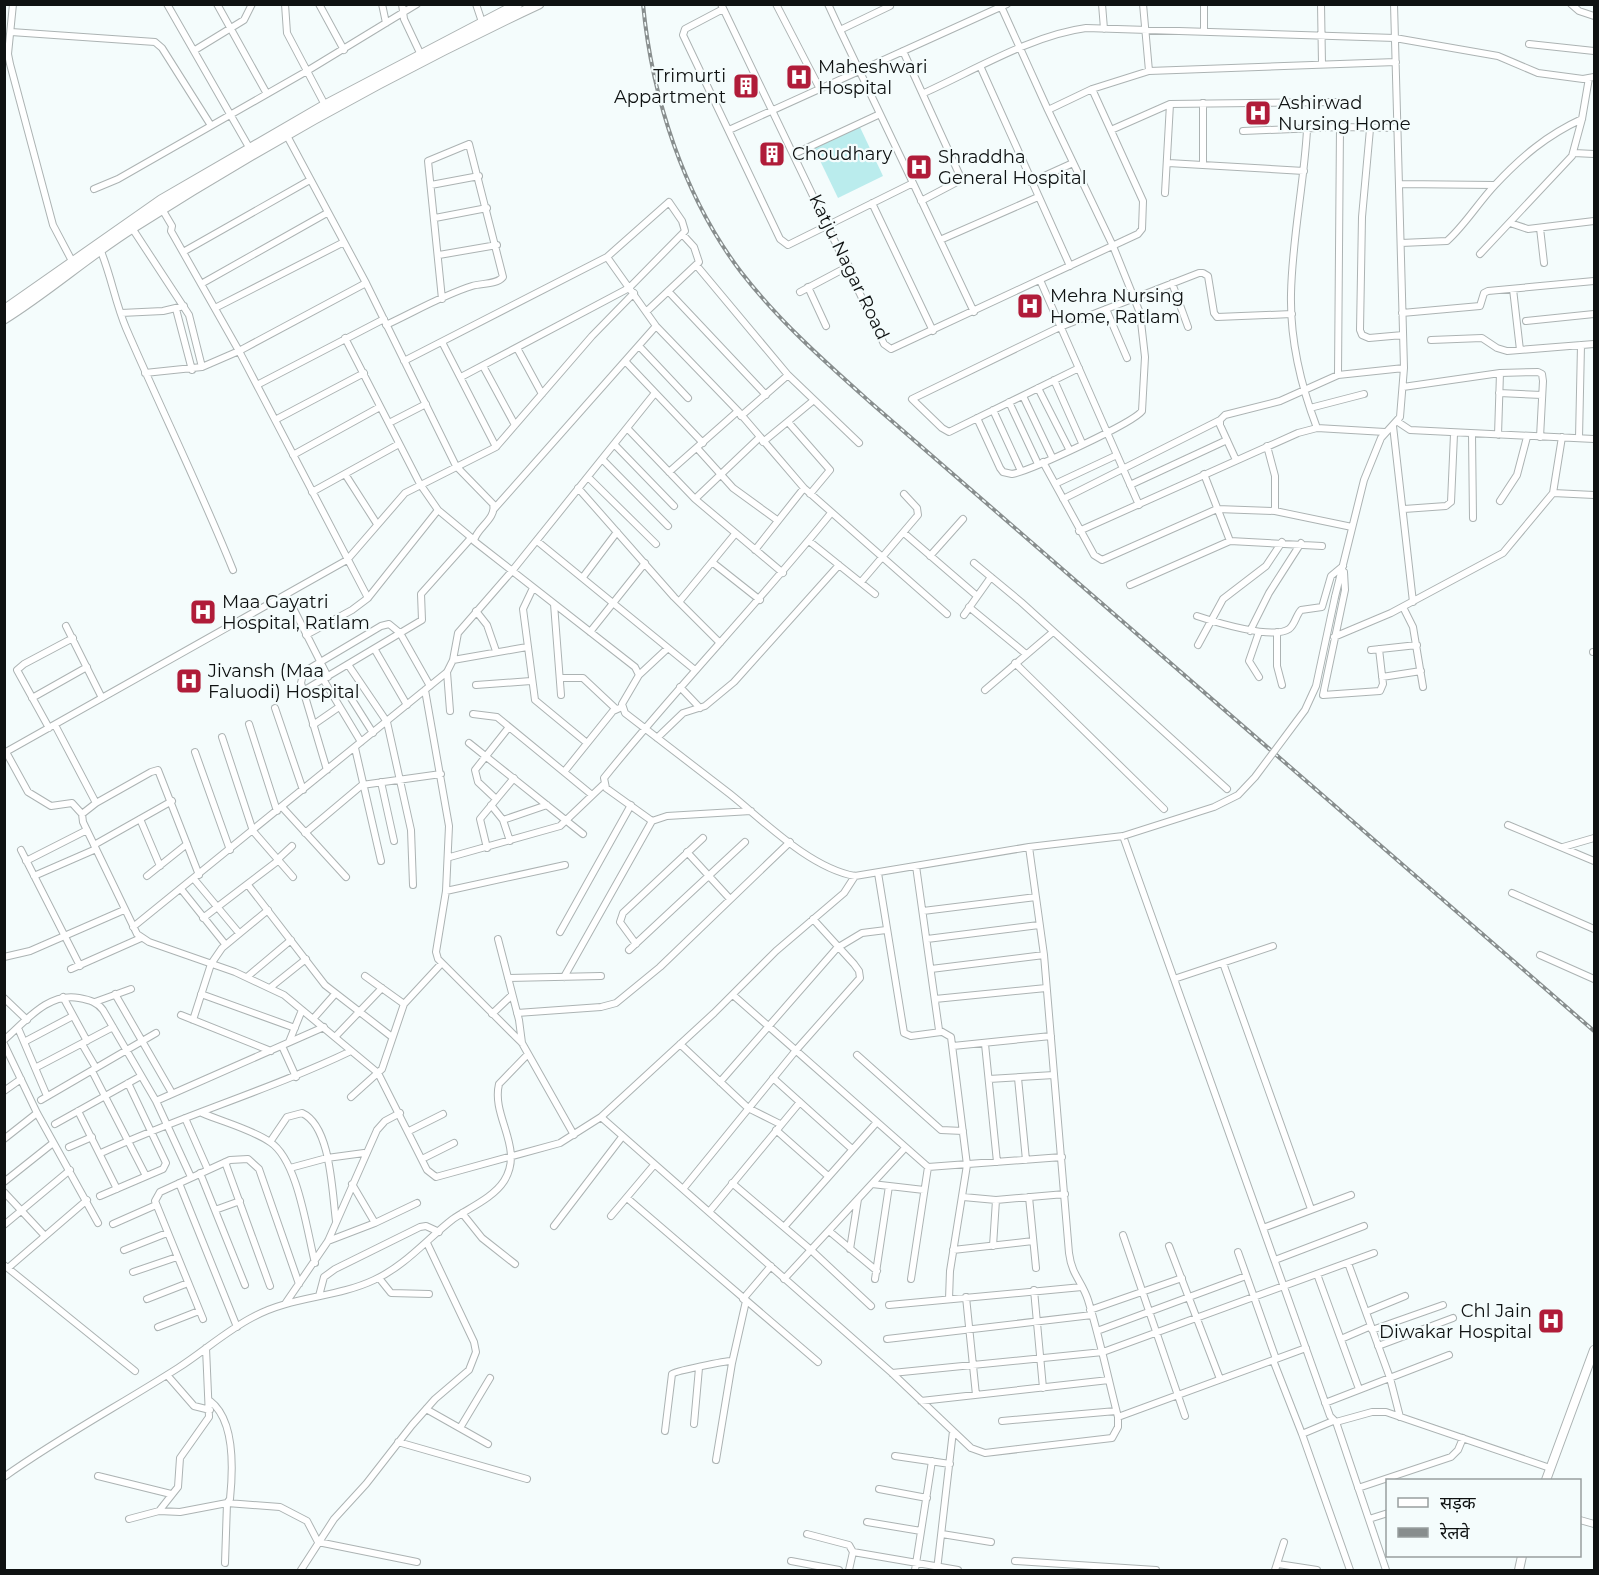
<svg xmlns="http://www.w3.org/2000/svg" width="1599" height="1575" font-family="Montserrat,'Noto Sans Devanagari',sans-serif">
<style>
.green{fill:#baeced}
.lines{fill:none;stroke-linecap:round;stroke-linejoin:round}
.minor-casing{stroke:#acb3b3;stroke-width:8}
.major-casing{stroke:#acb3b3;stroke-width:10}
.highway-casing{stroke:#acb3b3;stroke-width:11}
.minor{stroke:#fff;stroke-width:6}
.major{stroke:#fff;stroke-width:8}
.highway{stroke:#fff;stroke-width:9}
.rail-casing{stroke:#888e8e;stroke-width:4}
.rail{stroke:#f4fcfc;stroke-width:1.5;stroke-dasharray:4.5;stroke-linecap:butt}
.minor-bridge-casing{stroke:#acb3b3;stroke-width:8;stroke-linecap:butt}
.minor-bridge{stroke:#fff;stroke-width:6}
.labels{text-anchor:middle;dominant-baseline:central;stroke-width:4.5;stroke-linejoin:round;paint-order:stroke}
.poi-label{font-size:18px;fill:#0f1212;stroke:#f4fcfc;text-anchor:start}
.street-label{font-size:18px;fill:#0f1212;stroke:#f4fcfc}
</style>
<rect width="100%" height="100%" fill="#f4fcfc"/>
<path class="green" d="M858 123 883 176 838 198 813 146Z"/>
<g class="lines">
<defs>
<path id="minor" d="M13 4 8 54 10 64 53 225 72 261
M167 4 250 149
M217 4 267 94
M285 4 287 33 325 105
M319 4 344 50
M382 4 386 23
M402 4 404 19 421 55
M476 4 482 22
M721 4 884 344 891 349 1138 234 1142 229 1143 201 1092 89 1048 110 1000 4
M776 4 820 89
M828 4 840 30
M1102 4 1104 29
M1143 4 1149 71
M1321 4 1322 64
M1571 4 1579 11 1594 16
M723 9 685 29 683 35 780 239 788 245 913 183 840 30 890 6
M11 32 155 42 162 48 210 124
M1204 32V4
M1529 44 1594 51
M195 50 244 20 252 4
M903 51 960 176 957 182 921 201
M981 68 1070 266
M1092 89 1149 71 1396 62
M924 93C973 71 1032 35 1086 28L1395 38 1498 56 1538 73 1583 79 1594 77
M1370 129 1362 217 1360 330 1362 335 1369 338 1403 335
M729 130 1007 4
M1111 130 1170 104 1342 102
M1307 130C1304 184 1292 239 1291 294 1290 340 1301 386 1317 428
M1243 131 1340 127 1398 128
M285 132 366 283 456 466 493 504C497 519 476 528 474 541L635 667 639 675 622 704 625 713C660 740 695 767 730 794 765 822 810 868 855 876L1029 847 1123 836 1330 1416 1336 1422 1372 1412H1386L1550 1468
M1574 153 1594 154
M794 154 880 114
M1168 163 1304 171
M1203 164V103
M1031 182 1073 163
M913 183 974 312
M1399 184 1494 185
M431 185 479 176
M94 189 118 179 307 71 417 4
M1165 193 1170 104
M872 203 933 331
M162 209 172 226 171 231 239 351 368 598
M435 218 487 208
M1510 223 1528 229 1594 221
M132 228 189 315 202 367
M1540 228 1544 263
M940 240 1038 197
M1401 243 1447 241C1465 225 1478 203 1495 185 1521 157 1547 135 1582 119
M100 249C111 275 115 302 126 328 161 409 200 488 233 570
M183 252 310 180
M1480 254 1572 156 1582 119 1589 78
M439 255 497 245
M607 257 656 326 738 411 804 488 947 614
M697 266 788 375 859 443
M1040 280 1139 505
M1172 283 1188 327
M201 284 327 213
M808 287 826 326
M1513 289 1520 350
M668 291 766 395
M800 292 849 266
M215 308 344 242
M176 309 192 370
M1106 309 1127 358
M647 311 699 262 694 247 683 235
M121 313 163 311 184 306
M1402 313 1480 306 1484 293 1488 291 1594 281
M1526 321 1594 314
M386 325C414 312 443 295 472 286 482 283 496 285 503 277L469 144 428 161 442 299
M345 338 420 484 438 510 473 539
M1431 340 1482 338 1497 348 1507 351 1594 344
M442 342 496 447
M639 346 688 398
M517 348 542 394
M404 361 607 257 669 202 682 221 685 231 629 288 461 377
M625 361 703 443
M483 366 515 425
M1079 368 949 432 942 428 912 399 1060 327 1199 273H1203L1208 276 1214 313 1217 317 1292 314
M145 373 202 367 239 351 366 283
M1338 375 1340 127
M1054 380 1082 443
M257 385 384 319
M1403 387 1500 373 1538 372 1542 374 1543 381 1540 437
M1038 388 1069 449
M1499 393 1542 395
M1023 396 1052 457
M1009 402 1038 464
M1310 408 1364 394
M993 410 1021 471
M741 416 788 375
M977 418 1000 468 1003 472 1012 474C1030 471 1133 423 1142 411L1145 357 1140 313 1113 246 1048 110
M275 420 364 373
M788 422 830 470 810 494
M1398 422 1410 430 1594 439
M389 423 426 404
M1393 426 1413 602
M627 428 695 499 783 573
M1472 434 1473 518
M1498 435 1500 373
M1579 438 1581 345
M763 442 814 400
M614 444 674 506
M1267 446 1275 476V511
M697 448 733 488 777 520
M293 455 380 407
M602 459 668 526
M1236 460 1220 425V420L1225 415 1280 401 1338 375 1404 368
M1043 462 1094 555 1102 560 1217 509 1275 511 1352 527
M669 472 738 411
M345 474 377 524
M1204 474 1230 541
M588 477 656 544
M1055 484 1117 455
M1130 485 1227 440
M578 488 674 597 720 643
M312 492 399 444
M1553 493 1594 495
M695 499 759 438
M1063 499 1220 420
M1500 501 1517 475 1527 437
M494 509 656 326
M1404 509 1446 506 1451 502 1454 434
M1079 531 1298 433 1317 428 1385 432
M904 533 977 596
M537 541 695 670
M809 541 875 594
M755 550 804 488
M930 556 963 519
M712 562 760 600
M974 563 1021 602 1227 789
M1344 572 1345 590 1323 695 1380 691 1383 684 1379 649
M583 577 617 532
M861 582 918 515 917 508 904 494
M1130 585 1230 541 1322 546
M533 588 523 609 535 700 587 743
M287 596 328 677
M1335 597 1364 480 1381 438 1400 417 1404 368 1394 4
M679 602 735 534
M554 604 561 695
M969 607 1026 654
M1403 607 1413 627 1423 687
M476 611 487 625 496 651
M964 615 991 577
M1197 616C1215 622 1273 640 1289 629 1295 625 1296 615 1301 610L1322 607 1331 576 1343 566
M66 626 102 698
M1250 631 1269 593 1301 543
M590 632 645 563
M1259 632 1249 661 1259 677
M1277 632V666L1282 685
M306 635 352 610 368 598 438 510
M1334 637 1391 613 1503 553 1553 493 1562 437
M1198 645 1223 599 1266 566 1282 542
M375 650 407 705
M1371 650 1417 645
M1593 652H1594
M453 660 527 647
M1015 663 1164 809
M349 666 387 722 411 830 413 885
M447 672 450 711
M639 675 668 648
M1382 677 1421 671
M561 678H583L616 709
M323 679 361 742
M476 685 531 681
M680 687 700 708
M425 690 449 826 446 891 436 952 438 959 522 1043 574 1135
M985 690 1053 632
M303 691 422 620 421 594 471 538
M349 695 373 733
M32 698 87 667
M275 708 303 790
M473 714 497 717 592 795
M249 724 277 811
M55 725 96 803
M313 725 339 707
M49 728 17 670 24 664 73 638
M222 737 253 831 293 877
M657 738 683 713 705 706 734 682 839 565
M469 743 583 834
M355 748 381 861
M6 752 28 792 51 806 72 803 82 814
M195 752 230 850
M4 753 347 560 405 493 496 447 592 336 634 293
M327 770 301 683 303 674 307 670 381 626 389 624 400 633 430 686
M564 772 613 711 622 707
M381 782 394 841
M496 799 478 782 475 770 509 727
M491 805 503 820 510 841
M282 807 346 877
M140 819 160 866
M503 820 547 805
M652 821 606 788 604 778C677 687 758 604 831 513
M1508 825 1594 861
M305 833 362 785 441 774
M94 845 172 801
M1563 847 1594 838
M487 848 480 819 514 778
M21 850 80 966
M687 852 730 899
M450 857 560 826 603 785
M278 859 292 846
M26 861 87 830
M916 866 939 1030 951 1037 967 1165 950 1271 949 1299
M878 873 904 1033 911 1036 941 1032
M199 875 158 770 151 772 96 803 82 814 83 822 137 934 149 942 235 972 284 995 378 1073 427 1170 436 1177 560 1143 601 1117 714 1013 776 951 844 893 855 876
M34 876 96 849
M147 876 187 844
M194 879 239 933
M248 885 325 985 392 1037
M181 889 225 944
M446 891 565 865
M1512 893 1594 929
M923 911 1036 897
M203 918 279 860
M133 927 447 672 453 660 458 633 512 571 655 393
M560 932 631 805
M498 939 519 1020 522 1043
M927 939 1039 925
M636 944 620 922 623 913 703 838
M629 950 745 842
M1540 955 1594 979
M4 957 30 951 124 910
M1223 963 1311 1209
M71 969 141 938
M931 969 1044 955
M365 976 404 1004
M247 977 291 940
M564 977 652 821 667 816 751 811
M508 978 601 976
M1174 979 1273 946
M271 987 306 959
M115 994 172 1093
M201 994 295 1028
M733 995 928 1167 1062 1157
M63 997 87 1041
M4 998 27 1020
M935 999 1046 988
M95 1002 131 989
M517 1013 601 1007 616 1003 660 967 790 842
M492 1014 512 995
M181 1015 271 1051
M313 1019 335 994
M193 1020 211 964 222 948 268 910
M18 1028 47 1096
M335 1037 382 988
M4 1040C26 1021 48 992 79 998 90 1000 97 1002 103 1010L156 1101 191 1177
M24 1042 73 1016
M289 1042 302 1010
M4 1044 37 1113 98 1223
M82 1044 96 1068
M680 1044 748 1108 780 1124
M985 1044 997 1162
M282 1046 296 1077
M953 1046 1051 1036
M857 1055 941 1130 963 1131
M35 1068 113 1027
M92 1071 146 1176
M773 1078 852 1149
M1018 1078 1026 1160
M989 1079 1054 1075
M720 1082 837 948 862 933 886 930
M4 1091 21 1079
M351 1097 382 1069 404 1004 441 964
M41 1100 156 1033
M156 1101 324 1027
M78 1111 117 1189
M202 1113C223 1122 251 1129 270 1142 298 1160 307 1232 315 1263
M601 1117 892 1373 971 1448 985 1453 1112 1438 1118 1427V1417C1108 1378 1100 1339 1088 1300 1082 1281 1072 1276 1069 1253L1044 955 1029 847
M185 1118 208 1170
M55 1124 141 1076
M776 1130 828 1176
M409 1131 443 1114
M4 1139 37 1113
M270 1142 287 1117 302 1113C331 1126 332 1192 336 1221
M69 1147 92 1137
M101 1153C183 1115 270 1090 351 1051
M422 1159 454 1143
M225 1162 270 1286
M290 1168 327 1158 364 1153
M200 1173 245 1285
M4 1182 53 1143
M179 1183 237 1327
M732 1183 811 1250 871 1306
M352 1184 375 1223
M872 1184 924 1190
M683 1189 797 1049 860 978 859 971 854 964 813 919
M4 1192 45 1236
M100 1196 163 1169 166 1163 128 1083
M963 1197 996 1200 1065 1194
M1029 1197 1036 1268
M627 1198 818 1362
M215 1210 240 1201
M709 1212 800 1102
M462 1213 482 1238 515 1264
M611 1216 654 1165
M113 1224 156 1205
M4 1225 70 1170
M554 1226 622 1137
M784 1227 877 1122
M1263 1228 1351 1195
M829 1231 877 1271
M1123 1235 1185 1416
M328 1241 375 1223 417 1203
M993 1246 996 1200
M1169 1246 1220 1379
M850 1249 858 1199
M124 1250 167 1233
M953 1250 1033 1241
M1238 1252 1276 1359
M1275 1260 1364 1226
M1348 1263 1390 1378 1400 1417
M4 1265 135 1371
M8 1268 87 1200
M133 1272 177 1257
M1317 1274 1359 1389
M379 1278 391 1293 429 1294
M784 1279 905 1148
M875 1279 889 1186
M911 1279 928 1167
M1034 1290 1043 1388
M319 1296 324 1277 335 1269 420 1227 426 1226 439 1232
M966 1297 976 1395
M147 1299 188 1283
M743 1299 771 1266
M285 1304 328 1241 377 1130 385 1121 400 1113
M889 1305 1082 1287
M1090 1310 1182 1278
M1366 1312 1405 1296
M203 1319 155 1201 160 1192 230 1160 248 1159 259 1169 299 1284
M158 1327 199 1311
M1372 1330 1443 1305
M1097 1331 1246 1276
M887 1339 1092 1315
M1341 1339 1371 1326
M1378 1346 1453 1318
M1273 1360 1302 1434 1350 1570
M892 1373 1103 1352 1374 1253
M167 1375 194 1406 210 1410
M921 1401 1109 1380
M1325 1403 1449 1355
M426 1409 488 1444
M1118 1417 1306 1348
M1002 1421 1116 1411
M1336 1422 1386 1570
M694 1424 699 1368
M460 1428 490 1378
M665 1431 672 1374C675 1371 725 1361 732 1361
M1302 1434 1333 1421
M398 1442 527 1479
M895 1456 950 1464
M716 1460 732 1363 746 1301
M98 1476 171 1494
M4 1477C60 1437 120 1405 178 1368 203 1352 226 1331 253 1317 291 1296 336 1298 374 1280 405 1266 427 1239 453 1219 469 1208 493 1198 504 1181 525 1148 491 1117 499 1084L528 1054
M1358 1488 1451 1457 1458 1450 1463 1438
M879 1489 927 1498
M159 1511 180 1512 227 1503 230 1499C233 1470 235 1420 210 1401
M129 1519 159 1511 178 1487 180 1458 209 1417 206 1348
M1369 1519 1388 1513
M1580 1520 1594 1524
M867 1522 921 1531
M807 1534 849 1545 853 1552 849 1570
M942 1534 991 1542
M853 1552 958 1570
M791 1561 839 1570
M1015 1561 1156 1570
M225 1563 227 1503 280 1507 307 1521 318 1542 417 1562
M1278 1564 1317 1570
M301 1570 334 1519 366 1484 412 1425 435 1399 469 1370 476 1352 474 1342 427 1243
M915 1570 932 1461
M937 1570 953 1431
M1275 1570 1284 1542"/>
<path id="major" d="M1546 1480 1594 1350
M1519 1570 1522 1556"/>
<path id="highway" d="M4 310 161 200 325 105 518 4
M4 319C49 291 89 255 134 227 263 145 400 69 539 4"/>
</defs>
<use href="#minor" class="minor-casing"/>
<use href="#major" class="major-casing"/>
<use href="#highway" class="highway-casing"/>
<use href="#minor" class="minor"/>
<use href="#major" class="major"/>
<use href="#highway" class="highway"/>
<defs>
<path id="rail" d="M643 4C652 98 684 197 741 272 779 321 824 361 870 402L1594 1031"/>
</defs>
<use href="#rail" class="rail-casing"/>
<use href="#rail" class="rail"/>
<defs>
<path id="minor-bridge" d="M1123 836 1214 807 1238 795 1255 777 1305 710 1316 686 1335 597"/>
</defs>
<use href="#minor-bridge" class="minor-bridge-casing"/>
<use href="#minor-bridge" class="minor-bridge"/>
</g>
<defs>
<symbol id="hospital-square" viewBox="-11 -11 22 22"><rect x="-9" y="-9" width="18" height="18" rx="4" fill="#b01c39" stroke="#f4fcfc"/><path d="M-5-5h3v3.5h4V-5h3V5h-3V1.5h-4V5h-3Z" fill="#fff"/></symbol>
<symbol id="building-square" viewBox="-11 -11 22 22"><rect x="-9" y="-9" width="18" height="18" rx="4" fill="#b01c39" stroke="#f4fcfc"/><path d="M-4-6H4V6H1V3H-1V6H-4ZM-2.5-4.3h1.7v1.8h-1.7ZM.8-4.3h1.7v1.8H.8ZM-2.5-1h1.7V.8h-1.7ZM.8-1h1.7V.8H.8Z" fill="#fff"/></symbol>
</defs>
<g fill-rule="evenodd">
<use href="#hospital-square" x="784" y="62" width="30" height="30"/>
<use href="#building-square" x="731" y="71" width="30" height="30"/>
<use href="#hospital-square" x="1243" y="98" width="30" height="30"/>
<use href="#building-square" x="757" y="139" width="30" height="30"/>
<use href="#hospital-square" x="904" y="152" width="30" height="30"/>
<use href="#hospital-square" x="1015" y="291" width="30" height="30"/>
<use href="#hospital-square" x="188" y="597" width="30" height="30"/>
<use href="#hospital-square" x="174" y="666" width="30" height="30"/>
<use href="#hospital-square" x="1536" y="1306" width="30" height="30"/>
</g>
<g class="labels">
<g class="poi-label">
<text x="818" y="67">Maheshwari<tspan x="818" dy="21">Hospital</tspan></text>
<text x="726" y="76" text-anchor="end">Trimurti<tspan x="726" dy="21">Appartment</tspan></text>
<text x="1278" y="103">Ashirwad<tspan x="1278" dy="21">Nursing Home</tspan></text>
<text x="792" y="154">Choudhary</text>
<text x="938" y="157">Shraddha<tspan x="938" dy="21">General Hospital</tspan></text>
<text x="1050" y="296">Mehra Nursing<tspan x="1050" dy="21">Home, Ratlam</tspan></text>
<text x="222" y="602">Maa Gayatri<tspan x="222" dy="21">Hospital, Ratlam</tspan></text>
<text x="208" y="671">Jivansh (Maa<tspan x="208" dy="21">Faluodi) Hospital</tspan></text>
<text x="1532" y="1311" text-anchor="end">Chl Jain<tspan x="1532" dy="21">Diwakar Hospital</tspan></text>
</g>
<g class="street-label">
<text transform="translate(849 267) rotate(64)">Katju Nagar Road</text>
</g>
</g>
<rect width="1599" height="1575" fill="none" stroke="#0f1212" stroke-width="12"/>
<rect x="1386" y="1479" width="195" height="78" fill="#f4fcfc" stroke="#989e9e" stroke-width="1.5"/>
<rect x="1398" y="1498" width="30" height="9" fill="#ffffff" stroke="#989e9e" stroke-width="1.5"/>
<text x="1440" y="1509" font-size="18" fill="#0f1212">सड़क</text>
<rect x="1398" y="1528" width="30" height="9" fill="#888e8e" stroke="#989e9e" stroke-width="1.5"/>
<text x="1440" y="1539" font-size="18" fill="#0f1212">रेलवे</text>
</svg>
